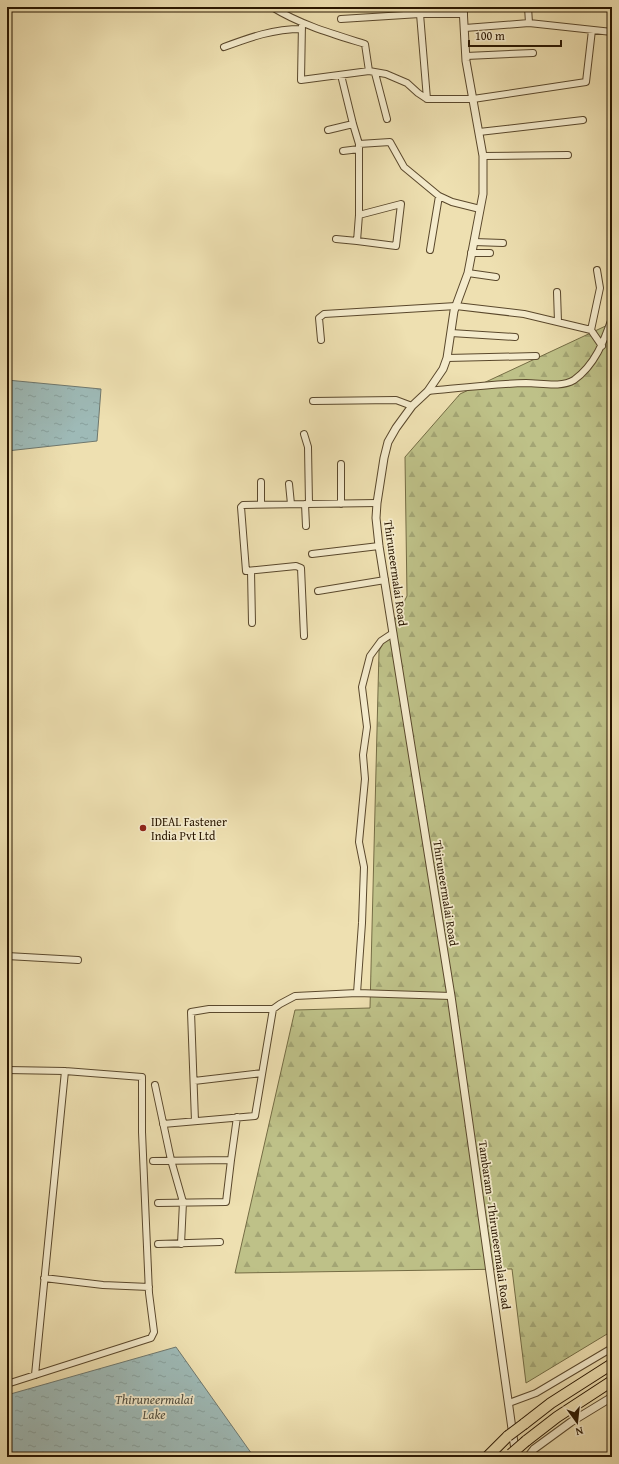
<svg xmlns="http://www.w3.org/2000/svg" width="619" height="1464" font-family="'Gentium Book Plus',serif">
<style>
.forest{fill:url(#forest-firs);stroke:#746c44}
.water{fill:url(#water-ripples);stroke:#6f786e}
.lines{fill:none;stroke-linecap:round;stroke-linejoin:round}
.minor-casing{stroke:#5a482c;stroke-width:8}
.tertiary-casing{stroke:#5a482c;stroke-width:9}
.trunk-casing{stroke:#291600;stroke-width:12}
.minor{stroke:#f4ebcc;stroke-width:6}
.tertiary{stroke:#f4ebcc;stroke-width:7}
.trunk{stroke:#eee0b1;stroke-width:10}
.trunk-bridge-casing{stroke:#291600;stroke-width:12;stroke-linecap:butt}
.trunk-bridge{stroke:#eee0b1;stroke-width:10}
.poi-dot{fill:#8f2418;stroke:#f4ebcc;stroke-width:1.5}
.labels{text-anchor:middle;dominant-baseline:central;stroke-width:3.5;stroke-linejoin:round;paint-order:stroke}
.street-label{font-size:12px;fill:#291600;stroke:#f4ebcc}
.poi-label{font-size:12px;fill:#291600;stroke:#f4ebcc;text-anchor:start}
.water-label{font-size:13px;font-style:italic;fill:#524f40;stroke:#f4ebcc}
</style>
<defs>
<pattern id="forest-firs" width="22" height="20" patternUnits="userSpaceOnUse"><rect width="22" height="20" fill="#bec188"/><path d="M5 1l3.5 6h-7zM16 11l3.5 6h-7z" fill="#a3a574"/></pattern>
<pattern id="water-ripples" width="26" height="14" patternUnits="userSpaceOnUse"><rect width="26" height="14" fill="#9ebab7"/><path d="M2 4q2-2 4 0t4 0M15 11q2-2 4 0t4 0" fill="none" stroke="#889f9c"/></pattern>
</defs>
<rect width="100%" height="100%" fill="#eee0b1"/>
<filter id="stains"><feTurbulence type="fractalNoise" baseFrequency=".005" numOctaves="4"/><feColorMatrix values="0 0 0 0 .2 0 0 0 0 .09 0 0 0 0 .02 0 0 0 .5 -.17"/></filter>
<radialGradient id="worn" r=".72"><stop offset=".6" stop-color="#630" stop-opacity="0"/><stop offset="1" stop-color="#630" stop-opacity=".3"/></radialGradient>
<path class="forest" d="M612 323V1331L526 1383 512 1269 235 1273 295 1010 370 1008 379 651 407 596 405 457 460 394Z"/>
<path class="water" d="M7 380 101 389 97 441 7 451Z
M176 1347 254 1457H7V1395Z"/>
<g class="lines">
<defs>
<path id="minor" d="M272 7C301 25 333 34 365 44L369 71
M528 7 529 23
M420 14 427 99
M341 19 420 14H464
M302 23 301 80 369 71 386 74 407 83 418 93 427 99H473L586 82 592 30
M465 28 529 23 612 32
M224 47C251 37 273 29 302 29
M466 56 533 53
M375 73 387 119
M341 75 353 124 359 144V215L357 241 396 246 401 204 359 215
M328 130 353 124
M479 132 583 120
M359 144 390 142 404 167 439 196 452 202 480 209
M343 151 359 149
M483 156 568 155
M336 239 357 241
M474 242 503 243
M430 250 439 196
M471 253H490
M468 273 496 277
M557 292 558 322
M591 330 600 288 597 270
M451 333 515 337
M321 340 319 318 324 314 456 306 524 314 591 330 602 346
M447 358 536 356
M428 391C460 388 493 384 526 383 541 383 561 388 574 380 595 365 604 341 612 318
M313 401 396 400 412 406
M304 434 308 447 309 504
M341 464V504
M289 484 291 504
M261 504V482
M305 504 306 526
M312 554 379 546
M251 571 252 623
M318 591 385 580
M304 636 301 568 296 566 246 571 241 507 243 505 377 503
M7 956 78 960
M357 993 362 923 364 867 359 842 365 779 363 755 367 727 362 687 370 656 381 641 393 633
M7 1070 65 1071 142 1077V1132L149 1293 154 1332 151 1338 7 1384
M194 1081 262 1073
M155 1085 171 1160 183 1202 181 1244
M195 1121 191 1012 209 1009H273
M163 1124 255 1116 273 1009 280 1004 295 996 357 993 451 996
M153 1161 231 1160 237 1117
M158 1203 226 1202 231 1160
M158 1244 220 1242
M44 1278 103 1285 149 1287
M35 1375 65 1071
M509 1403 536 1393 612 1348"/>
<path id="tertiary" d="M463 7 466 61 483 156V194L468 273 454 311 447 358 443 369 428 391 412 406 396 428 388 442 384 458 377 503 376 518 379 546 451 996 516 1457
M528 1457 534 1449 571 1422 612 1397"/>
<path id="trunk" d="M524 1424 551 1403 612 1364
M526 1441 557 1417 612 1381
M487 1457 508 1436"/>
</defs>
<use href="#minor" class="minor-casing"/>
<use href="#tertiary" class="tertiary-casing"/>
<use href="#trunk" class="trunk-casing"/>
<use href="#minor" class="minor"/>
<use href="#tertiary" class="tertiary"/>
<use href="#trunk" class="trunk"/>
<defs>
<path id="trunk-bridge" d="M508 1436 524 1424
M511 1454 526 1441"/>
</defs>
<use href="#trunk-bridge" class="trunk-bridge-casing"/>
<use href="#trunk-bridge" class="trunk-bridge"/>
</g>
<circle class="poi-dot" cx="143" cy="828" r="4"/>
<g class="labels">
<g class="street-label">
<text transform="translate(396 573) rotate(82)">Thiruneermalai Road</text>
<text transform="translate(446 893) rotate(81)">Thiruneermalai Road</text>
<text transform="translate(495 1225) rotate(82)">Tambaram - Thiruneermalai Road</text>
</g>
<g class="poi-label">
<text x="151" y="821">IDEAL Fastener<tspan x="151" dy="14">India Pvt Ltd</tspan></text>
</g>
<g class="water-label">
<text x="154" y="1399">Thiruneermalai<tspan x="154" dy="15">Lake</tspan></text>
</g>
</g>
<rect width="619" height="1464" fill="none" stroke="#eee0b1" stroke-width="24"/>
<rect x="8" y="8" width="603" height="1448" fill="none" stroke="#291600" stroke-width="2"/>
<rect x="12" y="12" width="595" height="1440" fill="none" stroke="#291600"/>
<g transform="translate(577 1422) rotate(165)" stroke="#f4ebcc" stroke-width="3" paint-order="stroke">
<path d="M0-3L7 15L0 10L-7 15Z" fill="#291600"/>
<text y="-6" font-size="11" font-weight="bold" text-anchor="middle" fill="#291600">N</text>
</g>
<path d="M469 40v6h92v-6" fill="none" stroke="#291600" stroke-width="2"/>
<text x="475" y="40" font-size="12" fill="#291600" stroke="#f4ebcc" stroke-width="3" paint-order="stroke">100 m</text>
<rect width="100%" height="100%" filter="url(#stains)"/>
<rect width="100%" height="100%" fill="url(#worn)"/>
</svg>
